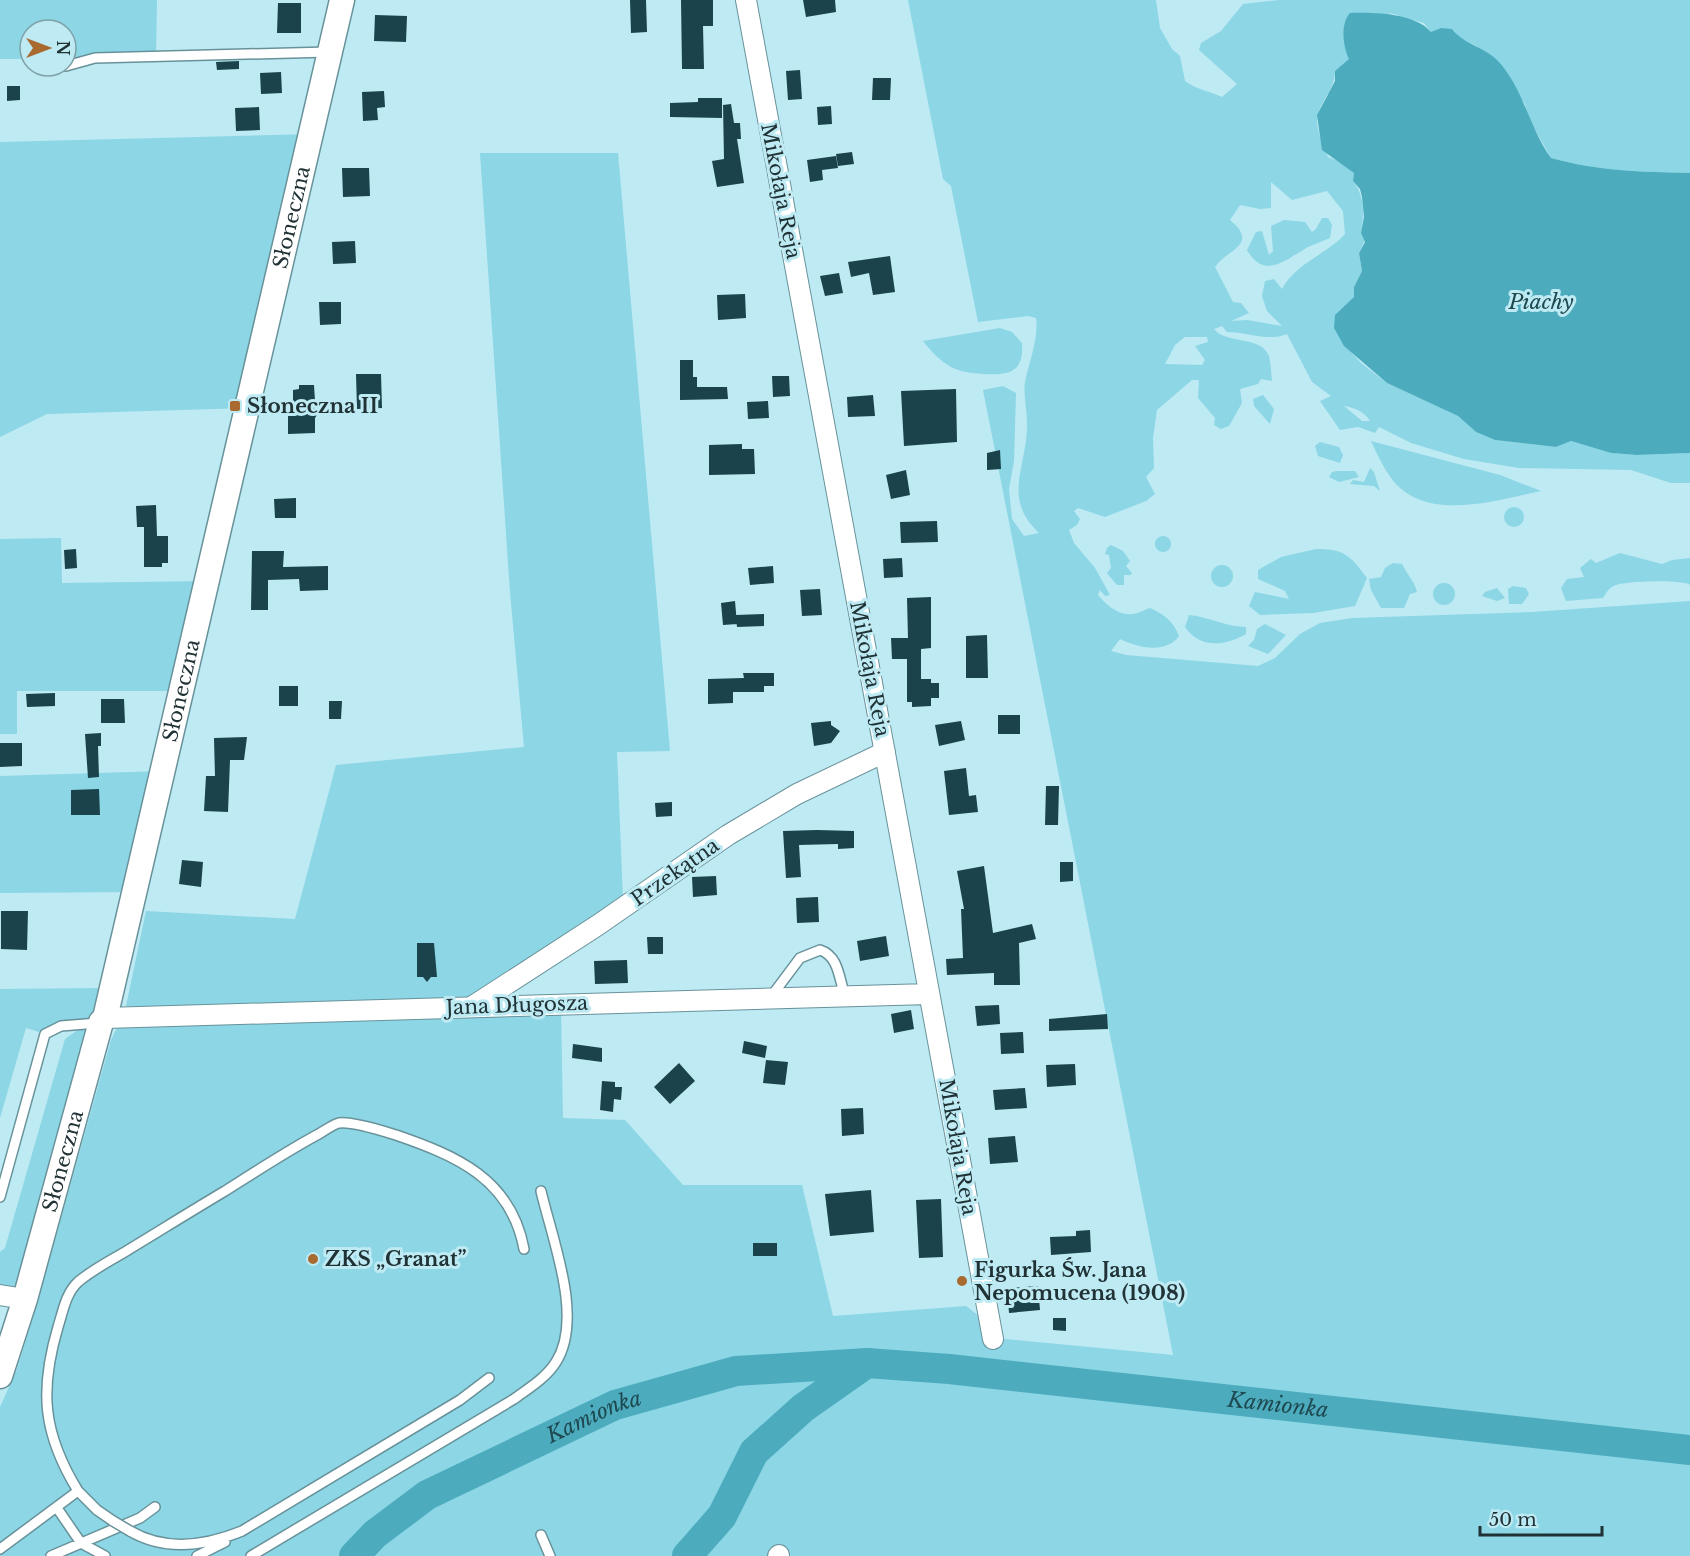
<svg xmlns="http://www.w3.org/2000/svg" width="1690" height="1556" font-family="'Libre Baskerville',serif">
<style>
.green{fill:#8cd6e5;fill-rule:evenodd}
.water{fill:#4cacbe}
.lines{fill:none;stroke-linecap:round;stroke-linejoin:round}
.river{stroke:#4cacbe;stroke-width:30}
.building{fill:#1a434b}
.service-casing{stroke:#68929a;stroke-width:12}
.minor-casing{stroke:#68929a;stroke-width:22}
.tertiary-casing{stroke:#68929a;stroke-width:27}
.service{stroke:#fff;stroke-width:9}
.minor{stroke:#fff;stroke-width:20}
.tertiary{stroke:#fff;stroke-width:24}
.service-bridge-casing{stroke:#68929a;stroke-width:12;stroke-linecap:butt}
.service-bridge{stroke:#fff;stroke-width:9}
.poi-dot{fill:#a86a2f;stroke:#beeaf3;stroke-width:2}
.labels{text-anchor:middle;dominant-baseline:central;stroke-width:6;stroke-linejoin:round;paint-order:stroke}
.street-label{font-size:20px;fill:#203235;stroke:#beeaf3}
.poi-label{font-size:20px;font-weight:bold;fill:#203235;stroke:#beeaf3;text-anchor:start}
.water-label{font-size:21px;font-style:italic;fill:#1e4951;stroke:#beeaf3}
</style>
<rect width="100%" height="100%" fill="#beeaf3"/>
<path class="green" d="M0 0H157L156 57 66 58V30H30V59H0Z
M908 0H1156L1160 28 1172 49 1180 56 1185 81C1195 89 1209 91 1222 97L1237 84 1199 50 1201 43 1221 31 1243 4 1280 0H1690V173C1642 172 1598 171 1551 158L1529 119 1525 104 1478 47 1457 36 1431 32 1424 23 1390 13 1346 64 1335 71C1335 89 1322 98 1318 115 1314 128 1324 145 1328 157L1345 164 1354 173 1353 181C1365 196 1364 215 1361 233L1365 239 1359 253 1362 271 1354 287V297L1341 312 1352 353 1361 363 1387 383 1458 416 1476 432 1495 440 1556 447 1571 441 1611 453 1637 455 1690 453V483H1671L1631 470 1519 468 1464 459 1411 443 1379 427 1375 433 1358 427 1340 430 1320 401 1331 396 1312 382 1287 334C1268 342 1247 332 1227 332L1222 326 1214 329C1227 345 1261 335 1269 356 1271 364 1271 373 1272 381L1261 379 1258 384 1240 389 1242 403 1229 426 1221 429 1214 425 1215 418 1198 398 1199 380H1192L1157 410 1153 438 1154 468 1146 477 1155 494 1146 501 1105 517 1078 508 1074 511 1080 519 1077 525 1069 530 1074 543 1095 568 1110 595 1105 596 1100 590 1098 595C1105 604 1119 616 1132 614 1137 614 1144 610 1150 608 1165 615 1173 621 1179 636 1166 654 1138 648 1120 639L1111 651 1126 655 1258 666 1275 658 1300 634 1320 623 1352 618 1532 612 1690 601V1556H0V1407L17 1369 36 1308 111 1040 117 1027 561 1006 563 1118 625 1120 683 1185H802L833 1316 966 1306 979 1316 984 1337 1173 1355 983 390 1003 386 1016 393 1014 461 1009 489 1012 519 1024 536 1039 533C1003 499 1025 471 1027 429 1028 413 1023 397 1025 382 1029 362 1039 338 1036 318L1028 316 978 322 951 186 943 179ZM1271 182 1292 200 1327 191 1343 211 1345 234C1326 255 1296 263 1282 289L1274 279 1265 281 1262 296 1267 311 1282 326 1247 320 1231 321 1249 313 1241 303 1233 302 1215 267C1227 249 1260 245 1230 220L1240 205 1260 209 1271 208ZM1185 337H1207L1208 342 1195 346 1205 360 1202 365 1165 364 1175 345ZM1344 406C1355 408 1364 411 1370 421H1362Z
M313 134 248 408 47 414 0 437V142Z
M480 153H618L670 751 617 752 623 900 471 998 176 1009 126 1006 146 911 295 919 336 765 524 747 510 592Z
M1322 218H1328L1332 225 1330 238C1323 241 1315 244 1308 247 1286 259 1265 281 1247 250L1256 232 1262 231 1269 255 1273 251 1271 226 1284 220 1305 222 1312 232 1316 229Z
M1000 328 1012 332 1022 343C1024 373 1009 375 983 374 971 373 961 372 951 367 939 360 931 351 923 341Z
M1263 395 1274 409 1270 424 1254 406 1253 399Z
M1371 441 1500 475 1541 491C1496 500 1425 524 1391 478 1383 467 1377 454 1371 441Z
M1320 442 1339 447 1343 455 1340 463 1318 456 1315 446Z
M1370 468 1374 472 1380 491 1374 486 1350 484 1353 480 1364 482Z
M1337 471H1355L1359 477 1339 482 1329 477 1332 472Z
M1504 517a10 10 0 1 1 20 0a10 10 0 1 1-20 0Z
M1155 544a8 8 0 1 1 16 0a8 8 0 1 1-16 0Z
M61 538 62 583 208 581 182 691H17V734H0V539Z
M1111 545 1123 551 1130 561 1126 566 1132 573 1131 575H1124V585H1117L1107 573 1111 568 1109 555 1105 554 1107 548Z
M1316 549C1344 549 1350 555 1367 578L1355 606 1313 613 1260 615 1249 606 1255 592 1289 599 1285 591 1258 579V570L1281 557Z
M1620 553 1662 564 1672 560 1690 558V585C1684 579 1626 581 1616 585 1609 587 1606 593 1603 598L1566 601 1561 588 1567 579 1584 577 1580 568 1591 559 1596 563Z
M1393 563 1402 564C1407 575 1414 580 1417 592L1410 594 1404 608H1381L1371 590 1369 579 1381 577 1385 568Z
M1211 576a11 11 0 1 1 22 0a11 11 0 1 1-22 0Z
M1433 594a11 11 0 1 1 22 0a11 11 0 1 1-22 0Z
M1513 586 1526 588 1529 594 1522 604H1509L1508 589Z
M1497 588 1505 598 1497 601 1482 596 1485 592Z
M1189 615C1209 617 1227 627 1246 627V634C1225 646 1200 649 1185 627Z
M1265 624 1286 635 1268 654 1248 646 1254 640 1257 629Z
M163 771 135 892 0 893V776Z
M109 988 101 1022 58 1023 39 1032 26 1028 0 1118V989Z
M79 1029 87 1031 20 1282C15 1287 7 1290 0 1288V1252L5 1248 65 1039Z"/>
<path class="water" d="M1350 13C1374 12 1415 13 1431 32L1441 28 1452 29C1463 44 1485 47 1498 61 1524 89 1529 128 1551 158 1598 171 1642 172 1690 173V453L1637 455 1611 453 1571 441 1556 447 1495 440 1476 432 1458 416 1387 383 1344 346 1334 328 1335 315 1354 297V287L1362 271 1359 253 1365 242 1361 233 1364 217 1362 197 1360 189 1353 181 1354 173 1322 150 1317 115 1335 81V71L1349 59C1343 47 1340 24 1350 13Z"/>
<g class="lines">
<g class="river">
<path id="s1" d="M354 1556 375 1534 427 1495 615 1405 736 1371 867 1363"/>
<path id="s2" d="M687 1556 722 1516 754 1452 803 1408 867 1363 949 1369 1690 1450"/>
</g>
</g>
<path class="building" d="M630 0H646L647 32 631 33Z
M681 0H713V26H703L704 69H682Z
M803 0H835L836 12 806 17Z
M278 3H301V33H277Z
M375 15 407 16 406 42 374 41Z
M239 61V69L217 70 216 62Z
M800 70 802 99 788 100 786 71Z
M281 72 282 93 261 94 260 73Z
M873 78H891L890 100H872Z
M7 86H20V100L7 101Z
M384 91 385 107 377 108 378 120 363 121 362 92Z
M698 98H722V118L670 117V103L698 102Z
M731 104 734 123H740L741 139H737L744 183 717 187 712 161 724 159 723 105Z
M831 106 832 124 818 125 817 107Z
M259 107 260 130 236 131 235 108Z
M852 152 854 164 838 166 836 154Z
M836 156 838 168 822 170 823 180 810 182 807 160Z
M342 168H369L370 196 343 197Z
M355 241 356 263 333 264 332 242Z
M890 256 895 292 873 295 869 273 851 277 848 262Z
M839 273 843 293 825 296 820 276Z
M745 294 746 318 718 320 717 295Z
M319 302H341V324L320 325Z
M680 360H693V377H697V387H727L728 399 680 400Z
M356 374H381L382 408 357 409Z
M772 376H789L790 396 773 397Z
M299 385H314L315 401H326L315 418V433L288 434V411L293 410V390L299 389Z
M956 389 957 442 904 446 901 391Z
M873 395 875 416 848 417 847 397Z
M768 401 769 418 748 419 747 402Z
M742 444V449H754L755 474 709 475V445Z
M1000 450 1001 469 987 470V453Z
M906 470 910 495 891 499 886 475Z
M296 498V518H275L274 499Z
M156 505 157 536H168V563H162V567H144V527H137L136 506Z
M937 521 938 542 901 543 900 522Z
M76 549 77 568 65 569 64 550Z
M252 551H284L283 567 328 566V590L300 591 299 579 268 580V610H251Z
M902 558 903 577 884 578 883 559Z
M773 566 774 583 750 585 748 568Z
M820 589 822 615 802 616 800 590Z
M931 597V648L921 649V679H931V683H939V698H931V706L912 707V702H907V659H892L891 638H908L907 598Z
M735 601 737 624 723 625 721 603Z
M764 614V626L737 627 736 615Z
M987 635 988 678H966V636Z
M743 673H774V686H764V692H733V703L708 704V679L744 678Z
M279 686H298V706H279Z
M55 693V706L27 707 26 694Z
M101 699H124L125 723H101Z
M329 701H342L341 719H329Z
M998 715H1020V734H998Z
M831 721V725L840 731 831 743 814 746 811 723Z
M961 721 965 740 939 746 935 725Z
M101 733V746H98L99 777 88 778 85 734Z
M247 737 244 760H230L228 812 204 811 206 776H215L214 738Z
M0 743H22V766L0 767Z
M966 768 969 796 976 795 978 812 949 815 944 771Z
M1046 786H1059L1058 825H1045Z
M99 789 100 815H71V790Z
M672 802V816L656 817 655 803Z
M817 830 854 831V848L838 849V844L799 845 801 877 786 878 783 831Z
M182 860 203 862 201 887 179 884Z
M1060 862H1073V881L1060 882Z
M984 866 993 933 1032 924 1036 939 1019 943 1020 985H994V973L947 975 946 959 963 958 961 909H964L957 871Z
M716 876 717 895 693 897 692 877Z
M818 897 819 922 797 923 796 898Z
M1 911H28L27 950 1 949Z
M886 936 889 956 860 961 857 941Z
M647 937H663V954H648Z
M417 943H434L437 977H431L427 982 423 977H417Z
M627 960 628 983 595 984 594 961Z
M999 1005 1000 1024 977 1026 975 1006Z
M911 1010 914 1029 894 1033 891 1014Z
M1107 1014 1108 1029 1049 1031V1019Z
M1023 1032 1024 1053 1001 1054 1000 1033Z
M744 1041 767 1046 765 1058 742 1053Z
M573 1044 602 1048V1062L572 1058Z
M766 1060 788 1062 785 1085 763 1083Z
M679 1063 695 1081 670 1104 654 1087Z
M1075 1064 1076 1085 1047 1087 1046 1065Z
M602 1081 615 1082V1087H622L621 1100 614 1099 613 1112 600 1110Z
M1025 1088 1027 1108 995 1110 993 1090Z
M863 1108 864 1134 842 1136 841 1109Z
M1015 1136 1018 1162 990 1164 988 1138Z
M871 1190 874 1232 830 1236 825 1194Z
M941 1199 943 1257 919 1258 916 1200Z
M1090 1230 1091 1252 1051 1255 1050 1237 1076 1236V1231Z
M753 1243H777V1256H753Z
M1038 1286 1040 1310 1009 1313 1007 1288Z
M1053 1318H1066V1331L1053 1330Z"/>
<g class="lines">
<defs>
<path id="service" d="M66 66 95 58 328 52
M770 998 800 958 820 950C839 956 839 979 845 996
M0 1197 45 1034 61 1026 98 1023
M78 1491 97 1510 113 1521
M57 1508 81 1543 105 1556
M130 1531C166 1552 205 1546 242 1531L460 1400 489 1378
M541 1535 550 1556
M0 1549 78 1491C43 1434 39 1391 58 1327 63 1311 66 1293 78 1282 93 1269 112 1260 128 1250 161 1230 193 1210 225 1191 255 1172 284 1153 315 1136 322 1133 331 1125 339 1123 352 1121 383 1131 396 1135 457 1156 511 1179 524 1249
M51 1556 140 1518 155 1507
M197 1556 225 1542
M251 1556 514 1399C529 1388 546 1378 556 1362 584 1318 552 1239 541 1191"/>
<path id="minor" d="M746 0 993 1339
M473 1006 598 925 728 835 797 794 885 752
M105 1018 929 994
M0 1295 25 1299
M778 1556 779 1555"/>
<g id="tertiary">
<path id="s3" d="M0 1376 25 1299 101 1022 105 1018 342 0"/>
</g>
</defs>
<use href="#service" class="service-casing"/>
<use href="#minor" class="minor-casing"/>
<use href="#tertiary" class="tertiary-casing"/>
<use href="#service" class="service"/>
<use href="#minor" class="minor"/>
<use href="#tertiary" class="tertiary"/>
<defs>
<path id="service-bridge" d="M113 1521 130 1531"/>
</defs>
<use href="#service-bridge" class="service-bridge-casing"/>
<use href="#service-bridge" class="service-bridge"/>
</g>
<g class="poi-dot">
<rect x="229" y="400" width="12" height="12" rx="3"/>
<circle cx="313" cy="1259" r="6"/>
<circle cx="962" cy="1281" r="6"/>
</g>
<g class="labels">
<g class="street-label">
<text transform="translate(781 191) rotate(79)">Mikołaja Reja</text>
<text stroke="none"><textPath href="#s3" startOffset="1196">Słoneczna</textPath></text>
<text transform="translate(870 669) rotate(79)">Mikołaja Reja</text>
<text stroke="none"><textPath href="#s3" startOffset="710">Słoneczna</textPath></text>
<text transform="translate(675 872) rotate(-35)">Przekątna</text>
<text transform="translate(517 1005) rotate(-2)">Jana Długosza</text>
<text transform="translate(958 1147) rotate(80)">Mikołaja Reja</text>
<text stroke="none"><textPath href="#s3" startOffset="224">Słoneczna</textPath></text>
</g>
<g class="poi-label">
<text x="247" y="406">Słoneczna II</text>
<text x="325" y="1259">ZKS „Granat”</text>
<text x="974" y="1270">Figurka Św. Jana<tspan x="974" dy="23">Nepomucena (1908)</tspan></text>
</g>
<g class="water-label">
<text x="1541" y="302">Piachy</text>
<text stroke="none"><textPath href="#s2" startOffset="682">Kamionka</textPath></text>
<text stroke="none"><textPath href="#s1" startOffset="280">Kamionka</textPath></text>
</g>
</g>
<g transform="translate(48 48) rotate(90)"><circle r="28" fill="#beeaf3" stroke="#7fa0a7" stroke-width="1.5"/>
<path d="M0-4.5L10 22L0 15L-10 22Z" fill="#a86a2f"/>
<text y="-9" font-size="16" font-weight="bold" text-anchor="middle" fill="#203235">N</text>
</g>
<path d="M1480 1526v9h122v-9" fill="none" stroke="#203235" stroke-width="3"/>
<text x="1489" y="1526" font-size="18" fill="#203235" stroke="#beeaf3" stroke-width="4.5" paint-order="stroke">50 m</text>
</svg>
